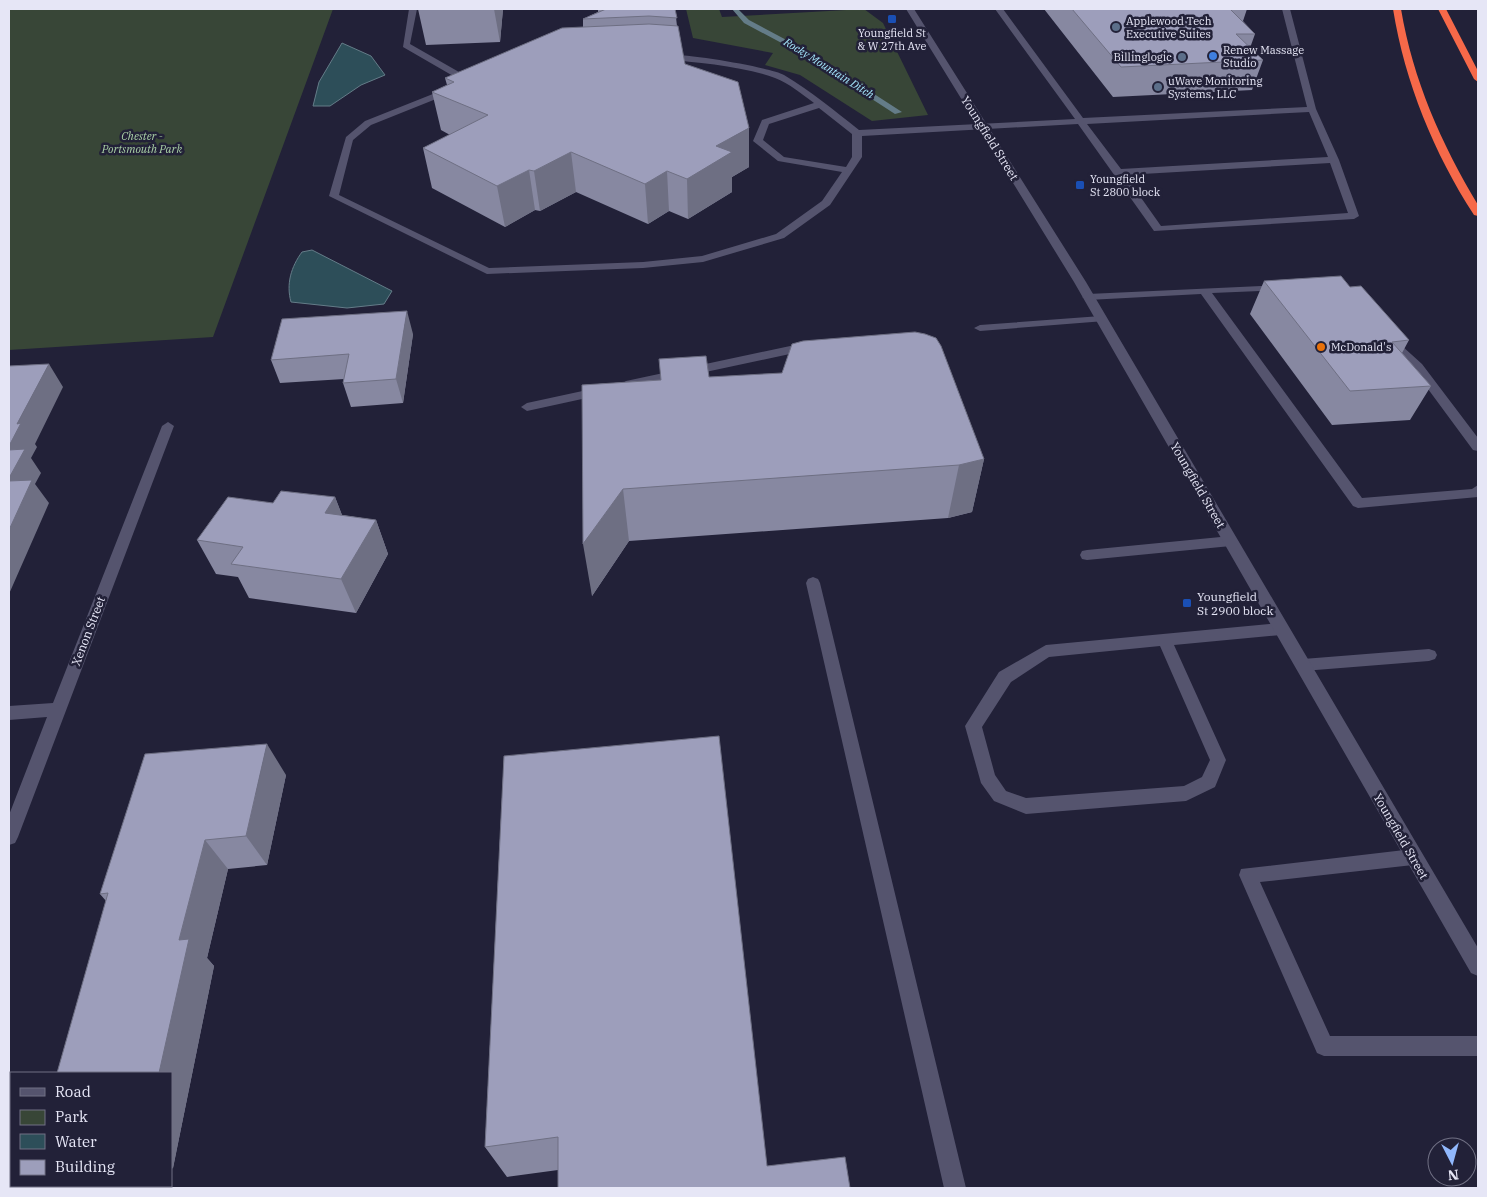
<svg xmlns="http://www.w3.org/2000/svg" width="1487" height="1197" font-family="'IBM Plex Serif',serif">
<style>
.green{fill:#384637}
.water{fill:#2d4e59;stroke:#647c88}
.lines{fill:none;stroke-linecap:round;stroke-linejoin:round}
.stream{fill:#647c88;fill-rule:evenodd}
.service{fill:#55546e;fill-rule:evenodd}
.minor{fill:#55546e;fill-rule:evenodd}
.tertiary{fill:#55546e;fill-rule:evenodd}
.motorway{fill:#f66949;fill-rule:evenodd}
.wall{fill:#8788a1}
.shaded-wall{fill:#6e6f83}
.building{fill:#9d9ebb;stroke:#6e6f83}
.transit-dot{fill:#1a4fb4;stroke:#222138;stroke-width:2}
.service-dot{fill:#5c6f8a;stroke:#222138;stroke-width:2}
.shop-dot{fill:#3f7fe0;stroke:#222138;stroke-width:2}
.food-dot{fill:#e8710a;stroke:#222138;stroke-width:2}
.labels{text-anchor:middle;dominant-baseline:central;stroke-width:5;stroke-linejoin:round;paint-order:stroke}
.far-poi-label{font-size:11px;fill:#e6e6f6;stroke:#222138;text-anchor:start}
.far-water-label{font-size:11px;font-style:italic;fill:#a5e7fd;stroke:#222138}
.far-park-label{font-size:11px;font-style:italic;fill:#abd2a7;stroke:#222138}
.street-label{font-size:12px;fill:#e6e6f6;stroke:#222138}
.poi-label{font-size:12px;fill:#e6e6f6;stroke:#222138;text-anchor:start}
</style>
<rect width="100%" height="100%" fill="#222138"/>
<path class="green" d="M9 9H333L213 337 9 350Z
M686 9H719L722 17 864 9 883 23 928 115 872 121 800 75 765 65 773 53 693 38Z"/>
<path class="water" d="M342 43 371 56 385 75 361 85 330 106H313L319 82Z
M312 250 392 291 384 304 347 308 291 302C286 284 291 267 302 252Z"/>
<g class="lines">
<path class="stream" d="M732 9H738L749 20 809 52 902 112 895 114 804 55 744 23Z"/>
<path class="service" d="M409 9H417L410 44 473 80V84H467L403 47Z
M995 9H1003L1083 118 1307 107 1282 9H1290L1316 109 1339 160 1359 216 1354 219 1154 231 1078 124 862 136V157L830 205 784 238 703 262 643 268 487 274 329 196 346 137 365 121 453 86 456 87V91L371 125 353 140 339 195 489 268 643 262 702 256 776 234 822 201 842 172 778 161 753 141 762 120 814 103C803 95 789 83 775 78 743 66 699 63 665 59H662V55C679 52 769 67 784 75 811 91 835 111 859 130L1075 119ZM819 108 852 134V157L846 167 784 157 763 140 769 124ZM1309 112 1328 157 1121 169 1087 124ZM1330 163 1348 213 1161 226 1125 175Z
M1281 285 1285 286V290L1212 293 1362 498 1472 489 1478 485V497L1358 508 1353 506 1201 294 1088 300 1082 297 1088 294Z
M1101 316 1107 319 1105 321 980 331 974 328 980 325Z
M1387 335 1391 336 1422 364 1478 438V451L1473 450 1414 370 1383 342 1381 339Z
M809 342 815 346 813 349 626 389 620 385 626 381Z
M601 387 607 391 605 394 527 411 521 407 527 403Z
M1231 536 1238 541 1231 546 1087 560 1082 559 1080 555 1082 551 1087 550Z
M813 577 818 579 820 583 966 1188H944L806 583 808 579Z
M1281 623 1286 625 1289 629 1286 633 1281 635 1174 645 1226 760 1215 787 1186 801 1026 814 994 801 981 783 965 726 999 672 1046 645ZM1160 646 1210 760 1202 777 1184 786 1026 798 1006 791 995 775 982 727 1011 682 1049 657Z
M1429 649 1435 651 1437 655 1435 659 1429 661 1303 671 1297 669 1295 665 1297 661 1303 659Z
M1413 849 1419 851 1422 857 1419 863 1413 865 1260 882 1330 1036H1478V1056H1324L1317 1053 1239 875 1241 869Z"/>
<path class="minor" d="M168 422 174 426 18 837 15 843 9 845V815L47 717 9 720V706L53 703 162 426Z"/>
<path class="tertiary" d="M906 9H914L1086 282 1478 948V976L1471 973 1074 282Z"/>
<path class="motorway" d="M1393 9H1401C1413 80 1441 143 1478 205V216L1474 215C1434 153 1405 83 1393 9Z
M1438 9H1446L1478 71V82L1474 79Z"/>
</g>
<path class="wall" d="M418 9H503L500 42 426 45Z
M598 9H675L677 26 685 64 749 167 732 177V192L688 219 669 211 648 224 576 192 540 211 535 210 505 227 432 188 423 148 450 135 441 130 432 92 447 85 445 78 583 27V19L598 12Z
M1044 9H1247L1243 21 1255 34 1250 48 1263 60 1252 90 1113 97Z
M1264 281 1350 287 1409 340 1402 353 1431 386 1410 420 1332 425 1250 314Z
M413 334 403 403 351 407 343 383 344 379 280 383 271 360Z
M709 377 984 459 972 512 948 518 629 541 592 596 582 385Z
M335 497 342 515 376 520 388 554 356 613 249 598 238 577 216 574 197 540 273 503Z
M504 756 767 1166 850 1188 558 1170 507 1177 485 1147Z
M286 775 267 865 228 869 207 958 214 966 173 1168 171 1169V1073L106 901 100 894Z"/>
<path class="shaded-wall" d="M494 9H503L500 42Z
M749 128V167L732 177V192L688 219 687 179 716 146Z
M571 152 576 192 540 211 534 171Z
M529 170 535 210 505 227 497 186Z
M667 171 669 211 648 224 645 184Z
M407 311 413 334 403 403 396 379Z
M49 364 63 387 35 444 37 447 31 458 41 473 35 484 49 503 9 594V446L17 424Z
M984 459 972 512 948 518 959 465Z
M623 489 629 541 592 596 583 544Z
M335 497 348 531 325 513Z
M376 520 388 554 356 613 341 579Z
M267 744 286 775 267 865 246 836Z
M205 840 228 869 207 958 214 966 173 1168H171V1073H159L179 940Z"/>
<path class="building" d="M606 9H675L677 18 649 16 583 19Z
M1072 9H1230L1255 34H1236L1263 60 1121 67Z
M649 24 678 26 685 64 738 82 749 128 716 146 732 152 687 179 667 171 645 184 571 152 534 171 529 170 497 186 423 148 488 115 432 92 454 82 445 78 562 28Z
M1341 276 1350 287 1361 286 1409 340 1392 342 1431 386 1350 391 1264 281Z
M407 311 396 379 343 383 349 354 271 360 282 319Z
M915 332 925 334 936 338 941 346 984 459 959 465 623 489 583 544 582 385 661 380 659 359 706 356 709 377 782 373 792 344 803 341Z
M49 364 17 424 21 423 9 446V366Z
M25 449 9 478V450Z
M32 480 9 530V481Z
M281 491 335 497 325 513 376 520 341 579 231 564 243 547 197 540 228 497 273 503Z
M719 736 767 1166 845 1157 850 1188H558V1137L485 1147 504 756Z
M267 744 246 836 205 840 179 940 189 939 159 1073H57L108 893 100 894 145 754Z"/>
<g class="transit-dot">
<rect x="887" y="14" width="10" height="10" rx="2.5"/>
<rect x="1075" y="180" width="10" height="10" rx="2.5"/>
<rect x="1182" y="598" width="10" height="10" rx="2.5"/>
</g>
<g class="service-dot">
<circle cx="1116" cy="27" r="5"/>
<circle cx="1182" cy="57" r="5"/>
<circle cx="1158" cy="87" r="5"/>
</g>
<circle class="shop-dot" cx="1213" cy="56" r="5"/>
<circle class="food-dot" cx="1321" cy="347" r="5"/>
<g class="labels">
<g class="far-poi-label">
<text x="1126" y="21">Applewood Tech<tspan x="1126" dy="13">Executive Suites</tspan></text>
<text x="892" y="33" text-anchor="middle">Youngfield St<tspan x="892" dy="13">&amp; W 27th Ave</tspan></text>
<text x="1223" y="50">Renew Massage<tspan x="1223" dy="13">Studio</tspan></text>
<text x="1172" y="57" text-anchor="end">Billinglogic</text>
<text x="1168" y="81">uWave Monitoring<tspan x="1168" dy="13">Systems, LLC</tspan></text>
<text x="1090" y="179">Youngfield<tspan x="1090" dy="13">St 2800 block</tspan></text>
<text x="1331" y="347">McDonald's</text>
</g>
<g class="far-water-label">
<text transform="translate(829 68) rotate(32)">Rocky Mountain Ditch</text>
</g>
<g class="far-park-label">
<text x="142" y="136">Chester -<tspan x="142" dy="13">Portsmouth Park</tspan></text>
</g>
<g class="street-label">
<text transform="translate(990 138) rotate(58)">Youngfield Street</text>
<text transform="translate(1198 485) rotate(60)">Youngfield Street</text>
<text transform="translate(88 631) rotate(-69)">Xenon Street</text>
<text transform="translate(1401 836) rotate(60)">Youngfield Street</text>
</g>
<g class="poi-label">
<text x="1197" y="596">Youngfield<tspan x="1197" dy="14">St 2900 block</tspan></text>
</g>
</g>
<rect width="1487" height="1197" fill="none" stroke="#e6e6f6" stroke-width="20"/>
<rect x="10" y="1072" width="162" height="115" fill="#222138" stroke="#707084"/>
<rect x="20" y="1088" width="25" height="8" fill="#55546e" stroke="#707084"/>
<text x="55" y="1097" font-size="15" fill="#e6e6f6">Road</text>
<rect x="20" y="1110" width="25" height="15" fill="#384637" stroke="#707084"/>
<text x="55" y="1122" font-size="15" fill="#e6e6f6">Park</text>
<rect x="20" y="1134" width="25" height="15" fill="#2d4e59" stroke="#707084"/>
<text x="55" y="1147" font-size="15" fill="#e6e6f6">Water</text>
<rect x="20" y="1160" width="25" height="15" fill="#9d9ebb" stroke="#707084"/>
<text x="55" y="1172" font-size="15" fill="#e6e6f6">Building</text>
<g transform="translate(1452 1162) rotate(174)"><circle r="24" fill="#222138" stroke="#707084"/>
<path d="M0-4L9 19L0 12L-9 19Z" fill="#91b8fd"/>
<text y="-8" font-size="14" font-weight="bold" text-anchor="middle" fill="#e6e6f6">N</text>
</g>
</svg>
